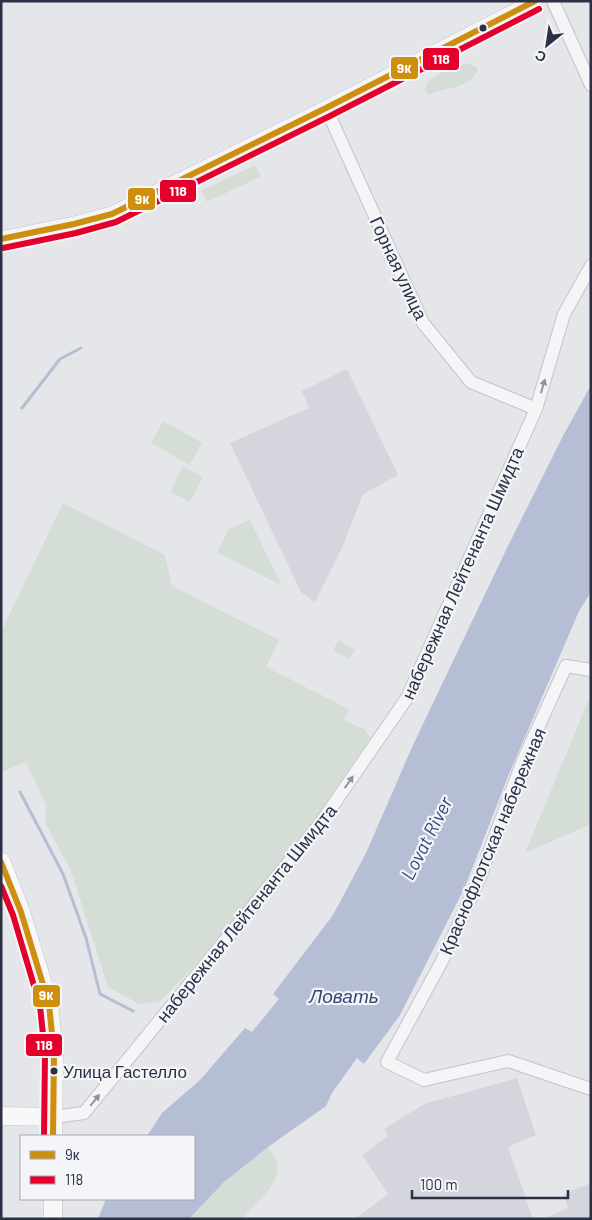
<svg xmlns="http://www.w3.org/2000/svg" width="592" height="1220" font-family="Barlow,sans-serif">
<style>
.built{fill:#d4d5dd}
.green{fill:#d4ddd6}
.water{fill:#b5bed4}
.lines{fill:none;stroke-linecap:round;stroke-linejoin:round}
.stream{stroke:#b5bed4;stroke-width:3}
.minor-casing{stroke:#c3c4c8;stroke-width:14}
.tertiary-casing{stroke:#c3c4c8;stroke-width:16}
.secondary-casing{stroke:#c3c4c8;stroke-width:19}
.minor{stroke:#f5f5f7;stroke-width:12}
.tertiary{stroke:#f5f5f7;stroke-width:15}
.secondary{stroke:#f8f8f8;stroke-width:18}
.bus-1-casing{stroke:#f4f5f9;stroke-width:10}
.bus-2-casing{stroke:#f4f5f9;stroke-width:10}
.bus-1{stroke:#ce8e0e;stroke-width:6}
.bus-2{stroke:#e4002b;stroke-width:6}
.oneway{fill:#90929e}
.bus-dot{fill:#2c3044;stroke:#f4f5f9;stroke-width:2}
.labels{text-anchor:middle;dominant-baseline:central;stroke-width:4.5;stroke-linejoin:round;paint-order:stroke}
.bus-label{font-size:17px;fill:#2c3044;stroke:#f4f5f9;text-anchor:start}
.street-label{font-size:18px;fill:#2c3044;stroke:#f4f5f9}
.water-label{font-size:19px;font-style:italic;fill:#364777;stroke:#f4f5f9}
.line-badge{stroke:#f4f5f9;stroke-width:2}
.badge-label{font-size:14px;text-anchor:middle;font-weight:bold;fill:#fff}
</style>
<rect width="100%" height="100%" fill="#e5e6ea"/>
<path class="built" d="M347 369 398 475 363 494 342 548 315 602 301 592 230 443 309 408 302 391Z
M517 1078 536 1135 508 1147 533 1219H355L388 1194 362 1155 388 1136 384 1129 424 1104Z
M591 1183V1219H544L568 1208 564 1194Z"/>
<path class="green" d="M469 64 475 66 478 70C470 87 450 87 434 93L429 94 425 91C424 77 456 64 469 64Z
M255 165 261 176 207 202 201 191Z
M163 421 202 443 190 465 151 443Z
M183 466 203 477 190 502 170 492Z
M63 503 165 555 172 586 279 640 266 667 349 709 344 720 364 729 370 738 316 818 286 856 195 965 160 1002 139 1004 108 987 71 871 45 822 46 805 26 762 1 772V632Z
M250 520 282 586 217 552 229 529Z
M339 640 355 650 349 659 333 650Z
M591 694V824L525 853Z
M268 1147C271 1152 276 1159 277 1165 280 1185 253 1207 240 1219H189L223 1183Z"/>
<path class="water" d="M591 385V592L579 611 509 774 465 887 400 1015 364 1064 357 1058 332 1093 326 1106 268 1147 223 1183 189 1219H98L106 1199H194V1136H147L162 1113 200 1080 245 1028 252 1032 279 999 273 994 333 915 366 853 413 745 507 548 563 436Z"/>
<g class="lines">
<path class="stream" d="M22 408 60 359 81 348
M20 792 63 874 86 938 100 994 133 1011"/>
<defs>
<path id="minor" d="M553 1 591 85
M326 108 423 323 471 382 536 409
M591 670 566 666 522 763 480 877 442 961 387 1062 424 1080 508 1061 591 1089
M53 1117 84 1113 320 824 407 698 536 409 564 314 591 266"/>
<path id="tertiary" d="M1 239 74 224 112 214 326 108 535 1"/>
<path id="secondary" d="M1 861 21 912 49 1004 54 1054 53 1136
M1 1116 53 1117
M53 1199V1219"/>
</defs>
<use href="#minor" class="minor-casing"/>
<use href="#tertiary" class="tertiary-casing"/>
<use href="#secondary" class="secondary-casing"/>
<use href="#minor" class="minor"/>
<use href="#tertiary" class="tertiary"/>
<use href="#secondary" class="secondary"/>
<defs>
<path id="bus-1" d="M1 239 74 224 112 214 326 108 535 1
M1 862 21 912 49 1004 54 1054 53 1136"/>
<path id="bus-2" d="M3 248 76 233 116 222 330 116 539 9
M1 886 13 915 40 1006 45 1054 44 1136"/>
</defs>
<use href="#bus-1" class="bus-1-casing"/>
<use href="#bus-2" class="bus-2-casing"/>
<use href="#bus-1" class="bus-1"/>
<use href="#bus-2" class="bus-2"/>
</g>
<defs><path id="oneway-solid" d="M-6-.8H1V-3.2L6.5 0L1 3.2V.8H-6Z" transform="scale(1.25)"/></defs>
<g class="oneway">
<use href="#oneway-solid" transform="translate(543 386) rotate(-74)"/>
<use href="#oneway-solid" transform="translate(349 782) rotate(-55)"/>
<use href="#oneway-solid" transform="translate(95 1100) rotate(-51)"/>
</g>
<g class="bus-dot">
<circle cx="483" cy="28" r="4.5"/>
<circle cx="54" cy="1071" r="4.5"/>
</g>
<g class="labels">
<g class="bus-label">
<text x="63" y="1071">Улица Гастелло</text>
</g>
<g class="street-label">
<text transform="translate(399 268) rotate(65)">Горная улица</text>
<text transform="translate(462 573) rotate(-66)">набережная Лейтенанта Шмидта</text>
<text transform="translate(492 841) rotate(-67)">Краснофлотская набережная</text>
<text transform="translate(246 913) rotate(-51)">набережная Лейтенанта Шмидта</text>
</g>
<g class="water-label">
<text transform="translate(426 838) rotate(-63)">Lovat River</text>
<text x="344" y="995">Ловать</text>
</g>
</g>
<g class="line-badge">
<rect x="422" y="47" width="38" height="24" rx="5" fill="#e4002b"/>
<rect x="390" y="56" width="29" height="24" rx="5" fill="#ce8e0e"/>
<rect x="159" y="179" width="38" height="24" rx="5" fill="#e4002b"/>
<rect x="127" y="187" width="29" height="24" rx="5" fill="#ce8e0e"/>
<rect x="32" y="984" width="29" height="24" rx="5" fill="#ce8e0e"/>
<rect x="25" y="1033" width="38" height="24" rx="5" fill="#e4002b"/>
</g>
<g class="badge-label">
<text x="441" y="64">118</text>
<text x="404" y="73">9к</text>
<text x="178" y="196">118</text>
<text x="142" y="204">9к</text>
<text x="46" y="1000">9к</text>
<text x="44" y="1050">118</text>
</g>
<rect width="592" height="1220" fill="none" stroke="#2c3044" stroke-width="5"/>
<rect x="20" y="1135" width="175" height="65" fill="#f4f5f9" stroke="#a4a6b1"/>
<rect x="30" y="1151" width="25" height="8" fill="#ce8e0e" stroke="#a4a6b1"/>
<text x="65" y="1160" font-size="15" fill="#2c3044">9к</text>
<rect x="30" y="1176" width="25" height="8" fill="#e4002b" stroke="#a4a6b1"/>
<text x="65" y="1185" font-size="15" fill="#2c3044">118</text>
<g transform="translate(547 45) rotate(210)" stroke="#f4f5f9" stroke-width="4" paint-order="stroke">
<path d="M0-4L9 19L0 12L-9 19Z" fill="#2c3044"/>
<text y="-8" font-size="14" font-weight="bold" text-anchor="middle" fill="#2c3044">С</text>
</g>
<path d="M412 1190v8h156v-8" fill="none" stroke="#2c3044" stroke-width="2.5"/>
<text x="420" y="1190" font-size="15" fill="#2c3044" stroke="#f4f5f9" stroke-width="4" paint-order="stroke">100 m</text>
</svg>
